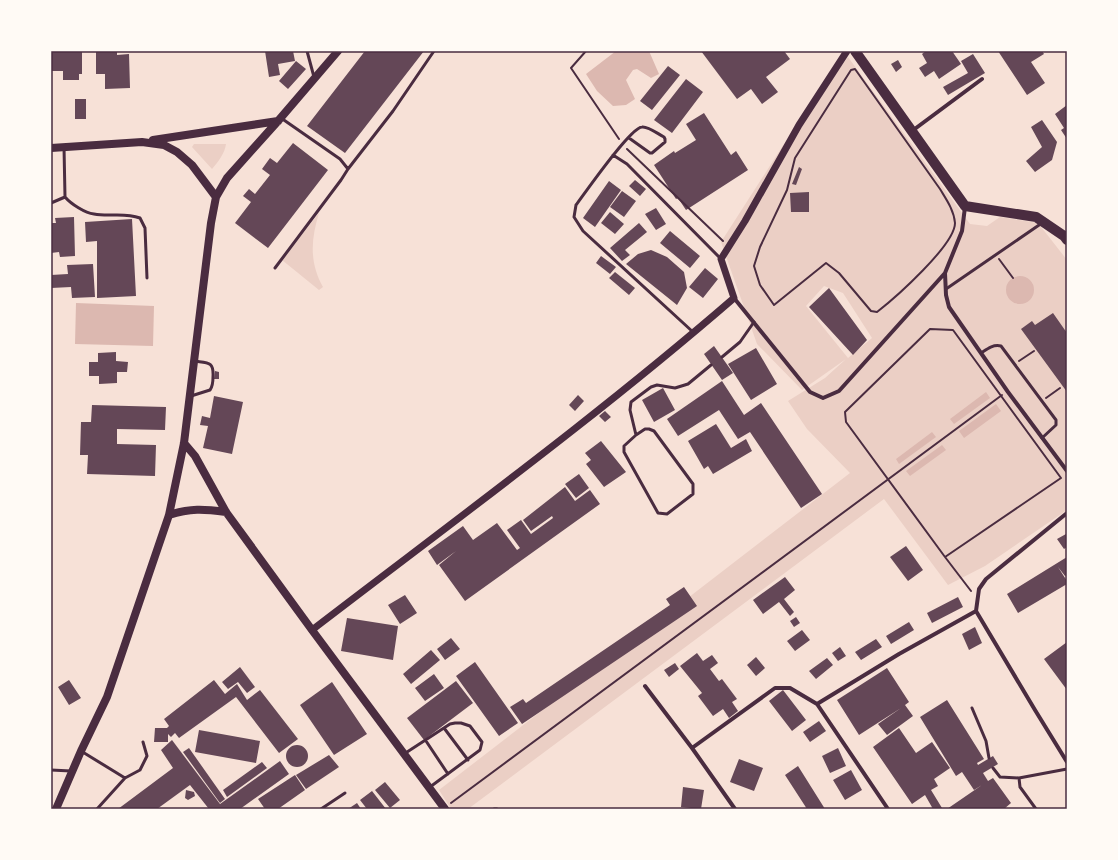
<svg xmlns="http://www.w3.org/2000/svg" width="1118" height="860" font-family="Helvetica,sans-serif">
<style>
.green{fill:#ebcfc5;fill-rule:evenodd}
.water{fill:#dcb8b0}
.building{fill:#644757}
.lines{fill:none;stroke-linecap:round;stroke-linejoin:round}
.path{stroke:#4a2c40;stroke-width:2}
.service{stroke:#4a2c40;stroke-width:3}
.minor{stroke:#4a2c40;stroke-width:4}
.tertiary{stroke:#4a2c40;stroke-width:7}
.secondary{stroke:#4a2c40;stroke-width:8}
.primary{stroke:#4a2c40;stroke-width:10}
.neatline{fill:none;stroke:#4a2c40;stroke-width:1.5}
</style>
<rect width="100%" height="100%" fill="#f7e1d7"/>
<path class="green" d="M848 57 970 224 987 226 1000 217 1038 223 1067 260V510L985 566 948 585 884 499 468 809H451L439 790 850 473 807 429 788 401 825 378 846 359 802 390 757 344 721 242 782 147ZM824 286 843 293 872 338 848 358 806 306Z
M194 144H226C225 153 218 162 212 169L192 147Z
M319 213C311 239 309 262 323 287L319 290 282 260Z"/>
<path class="water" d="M616 51H649L659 74 651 78 637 69 633 70 626 80 635 99 626 105 613 106 597 91 586 74Z
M1006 290a14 14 0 1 1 28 0a14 14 0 1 1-28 0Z
M76 303 154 306 153 346 75 344Z
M986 392 990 398 954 424 950 419Z
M996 404 1001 411 964 438 959 431Z
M932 432 936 437 899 464 896 459Z
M942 445 946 450 910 476 906 471Z"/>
<path class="building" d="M82 51V74H79V80H63V71H51V52Z
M96 51H117V55L129 54 130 88 105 89V74H96Z
M265 51H293L295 61 278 64 280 75 269 77Z
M365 51H424L345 153 307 126Z
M701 51H784L790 59 766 77 778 92 762 104 751 89 737 99Z
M926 51H952L961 64 939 79 934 71 925 77 919 68 927 63 922 54Z
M998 51H1042L1044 54 1031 62 1045 83 1027 95Z
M973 54 985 73 948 95 943 87 968 73 961 61Z
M898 60 902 67 896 72 891 64Z
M296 61 306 69 288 89 279 81Z
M668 66 680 75 652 110 640 101Z
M686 79 703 92 672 133 654 120Z
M75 99H86V119H75Z
M1067 105V139L1061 130 1064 128 1055 114Z
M704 113 731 155 736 151 748 170 686 210 678 198 676 199 654 165 674 151 675 153 696 140 686 124Z
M1042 120 1057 142 1052 160 1035 172 1026 161 1042 147 1031 127Z
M293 143 328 170 268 248 235 223 251 202 243 196 249 189 255 194 270 175 262 169 270 158 277 163Z
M799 167 802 169 796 185 792 184Z
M635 180 646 189 640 196 629 186Z
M609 181 621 190 595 227 583 218Z
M622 191 636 201 624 217 610 207Z
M809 192V212H791L790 193Z
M656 208 666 224 656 230 645 214Z
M610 212 624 224 615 234 601 223Z
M74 217 75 256 60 257 59 252 51 253V223H56L55 218Z
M132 219 136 296 97 298V241L86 242 85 222Z
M639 223 647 232 625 250 630 255 622 261 610 248Z
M670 231 700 256 690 268 660 243Z
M651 250 667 257 684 272 687 288 677 305 626 264 638 254Z
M601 256 616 267 610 274 596 263Z
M93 264 95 297 72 298 71 287 51 288V275L68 274 67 265Z
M705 268 718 279 703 298 689 287Z
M615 272 635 288 629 295 609 278Z
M829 288 867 340 853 355 809 307Z
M1053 313 1067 333V392L1021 329 1032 321 1035 325Z
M714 346 733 373 722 380 704 354Z
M756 348 777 384 751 400 728 364Z
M116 352V361L128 362 127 372H117V383L99 384V376H89V362H98V353Z
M215 371 219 372V379H214Z
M722 381 744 415 761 403 822 494 801 508 750 432 738 439 719 410 678 436 667 419Z
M663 388 675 410 654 422 642 400Z
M578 395 584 401 575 411 569 405Z
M214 396 243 402 232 454 203 448 208 426 200 425 202 416 210 418Z
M92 405 166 407 165 430 117 429V444L156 445 155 476 87 474 88 455H80L81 422H91Z
M605 411 611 417 605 422 599 416Z
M716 424 731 448 746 439 752 451 713 474 708 466 704 469 688 441Z
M601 441 626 472 604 487 586 464 591 460 585 453Z
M579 474 589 488 576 498 565 484Z
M565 487 575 501 590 490 600 504 465 601 439 565 456 551 437 565 428 551 463 526 473 540 497 523 517 550 520 548 507 530 521 520 531 534 553 518 552 516 531 531 523 520Z
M1066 534 1067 536V547L1064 549 1057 539Z
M906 546 923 570 908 581 890 557Z
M1067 557V575L1065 576 1058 567 1067 581V584L1018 613 1007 594Z
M785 577 795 590 784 599 794 612 790 616 779 602 763 614 753 600Z
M684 587 697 606 522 724 510 707 523 699 526 703 670 605 666 599Z
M405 595 417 613 400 624 388 605Z
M958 597 963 607 932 623 927 613Z
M796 617 800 623 794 627 790 621Z
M347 618 398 626 393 660 341 651Z
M909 622 914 630 891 644 886 636Z
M975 627 982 643 969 650 962 634Z
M802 630 810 640 795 651 787 641Z
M451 638 460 649 445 660 437 649Z
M876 639 882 647 861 660 855 652Z
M1067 642V690L1044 659Z
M840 647 846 656 838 661 832 653Z
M431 650 440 660 411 684 403 674Z
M697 653 703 661 712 655 718 663 710 669 719 681 722 679 737 699 732 702 738 711 729 718 723 709 713 716 698 696 702 693 680 666Z
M756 657 765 668 756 676 747 665Z
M827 658 833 665 816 679 809 671Z
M475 662 518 723 499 736 456 676Z
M675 663 679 669 669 677 664 670Z
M240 667 255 687 247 693 238 682 228 689 222 682Z
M887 668 909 702 905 705 913 716 887 735 878 724 901 708 859 735 837 700Z
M434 674 444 688 425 701 415 688Z
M69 680 81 698 69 705 58 687Z
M214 680 225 694 237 684 247 700 260 690 298 739 279 753 236 697 179 738 175 733 171 737 168 734V742H154L155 728H167L169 726 164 719Z
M456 681 473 703 424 740 407 718Z
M332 682 367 734 334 755 300 705Z
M783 690 806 720 792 731 769 701Z
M947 700 984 759 977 763 978 765 993 756 998 764 983 773 988 781 993 778 1011 803 1004 809H947L982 785 974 790 962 772 956 776 920 717Z
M819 721 826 731 810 742 803 732Z
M899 728 916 753 932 742 950 768 934 779 938 786 931 790 942 808 940 809H933L925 795 912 804 873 747Z
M199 730 260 741 256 763 195 752Z
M172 740 220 804 280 761 289 774 240 809H209L190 785 157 809H118L173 768 161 750Z
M286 756a11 11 0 1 1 22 0a11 11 0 1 1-22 0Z
M189 748 225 799 220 803 183 752Z
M838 748 846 766 830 773 822 756Z
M329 755 339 767 306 789 296 775Z
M739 759 763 768 754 791 730 782Z
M262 762 267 768 227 797 223 790Z
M798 766 825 809H807L785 775Z
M851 770 862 790 845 800 833 780Z
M295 775 305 790 278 809H265L258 799Z
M385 782 400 800 390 808 375 790Z
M683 787 704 790 701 809 681 807Z
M186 790 194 792 195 796 188 800 185 798Z
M372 791 386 809H367L360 800Z
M357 803 361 809H348Z"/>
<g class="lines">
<path class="path" d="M586 51 571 68 619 139
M855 69 940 189C946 199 954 210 955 223 955 245 895 298 877 312L871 311 839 273 826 263 774 305 760 285 754 266 760 247 787 190 795 158 851 70Z
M627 149 723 241
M999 259 1013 278
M930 329 953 330 1061 478 945 557 846 422 845 412Z
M1019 361 1034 351
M1046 398 1060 388
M945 557 971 591
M451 803 1002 395"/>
<path class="service" d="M307 51 314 77
M629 138 650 153H652L665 142V139L664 137C658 134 648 126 642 127 630 128 585 193 576 205L574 217 583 231 693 332
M64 147 65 197C71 204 85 213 94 214 110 217 124 212 140 218L145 228 147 278
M613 155 627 164 721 259
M348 169 393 111 434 51
M51 203 65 197
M275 268 341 180 348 169 340 159 281 118
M946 289 1042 223
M981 353C987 349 993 344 1001 346L1056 420V425L1042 438
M722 357 740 342 754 322
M191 396 210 390C213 386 213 382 213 377 214 361 208 363 194 361
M645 429H649L654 431 693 484V494L667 514 658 513 624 452V446L636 435Z
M636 435 630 410 631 402 651 387 657 385 675 388 688 384 711 365
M972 708 986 741 989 758
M444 728 468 760
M426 741 448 774
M81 751 125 778 97 809
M404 754 450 724 455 723H461L470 726 482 742 480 750 430 787
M993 768 1000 777 1019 778
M51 770 71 771
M125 778 140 770 147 756 143 742
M321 809 345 793
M494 809H497
M1036 809 1020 787 1019 778 1067 769"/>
<path class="minor" d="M912 131 982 79
M965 207 962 231 945 273 946 295 949 307 1008 392 1067 471
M734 298 810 392 823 398 839 391 945 273
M1067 513 986 579 979 589 976 611 1035 710 1067 762
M645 686 692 748 735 809
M817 704 899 654 976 611
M692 748 775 688H790L817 704 888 809"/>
<path class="tertiary" d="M312 630C454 521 599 415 734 298L721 259 745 221 799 125 847 51"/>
<path class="secondary" d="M153 140 278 121
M51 148 142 142 164 145 177 152 192 165 216 197
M184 443 195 456 226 512 312 630 445 809
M169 515C190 508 204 509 226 512
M56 809 81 751 107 697 169 515 184 443 211 223 216 197 227 178 278 121 338 51"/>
<path class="primary" d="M855 51 965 206 1036 217 1064 236 1067 240"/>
</g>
<rect width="1118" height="860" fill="none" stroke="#fffaf5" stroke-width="104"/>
<rect x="52" y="52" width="1014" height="756" class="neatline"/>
</svg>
